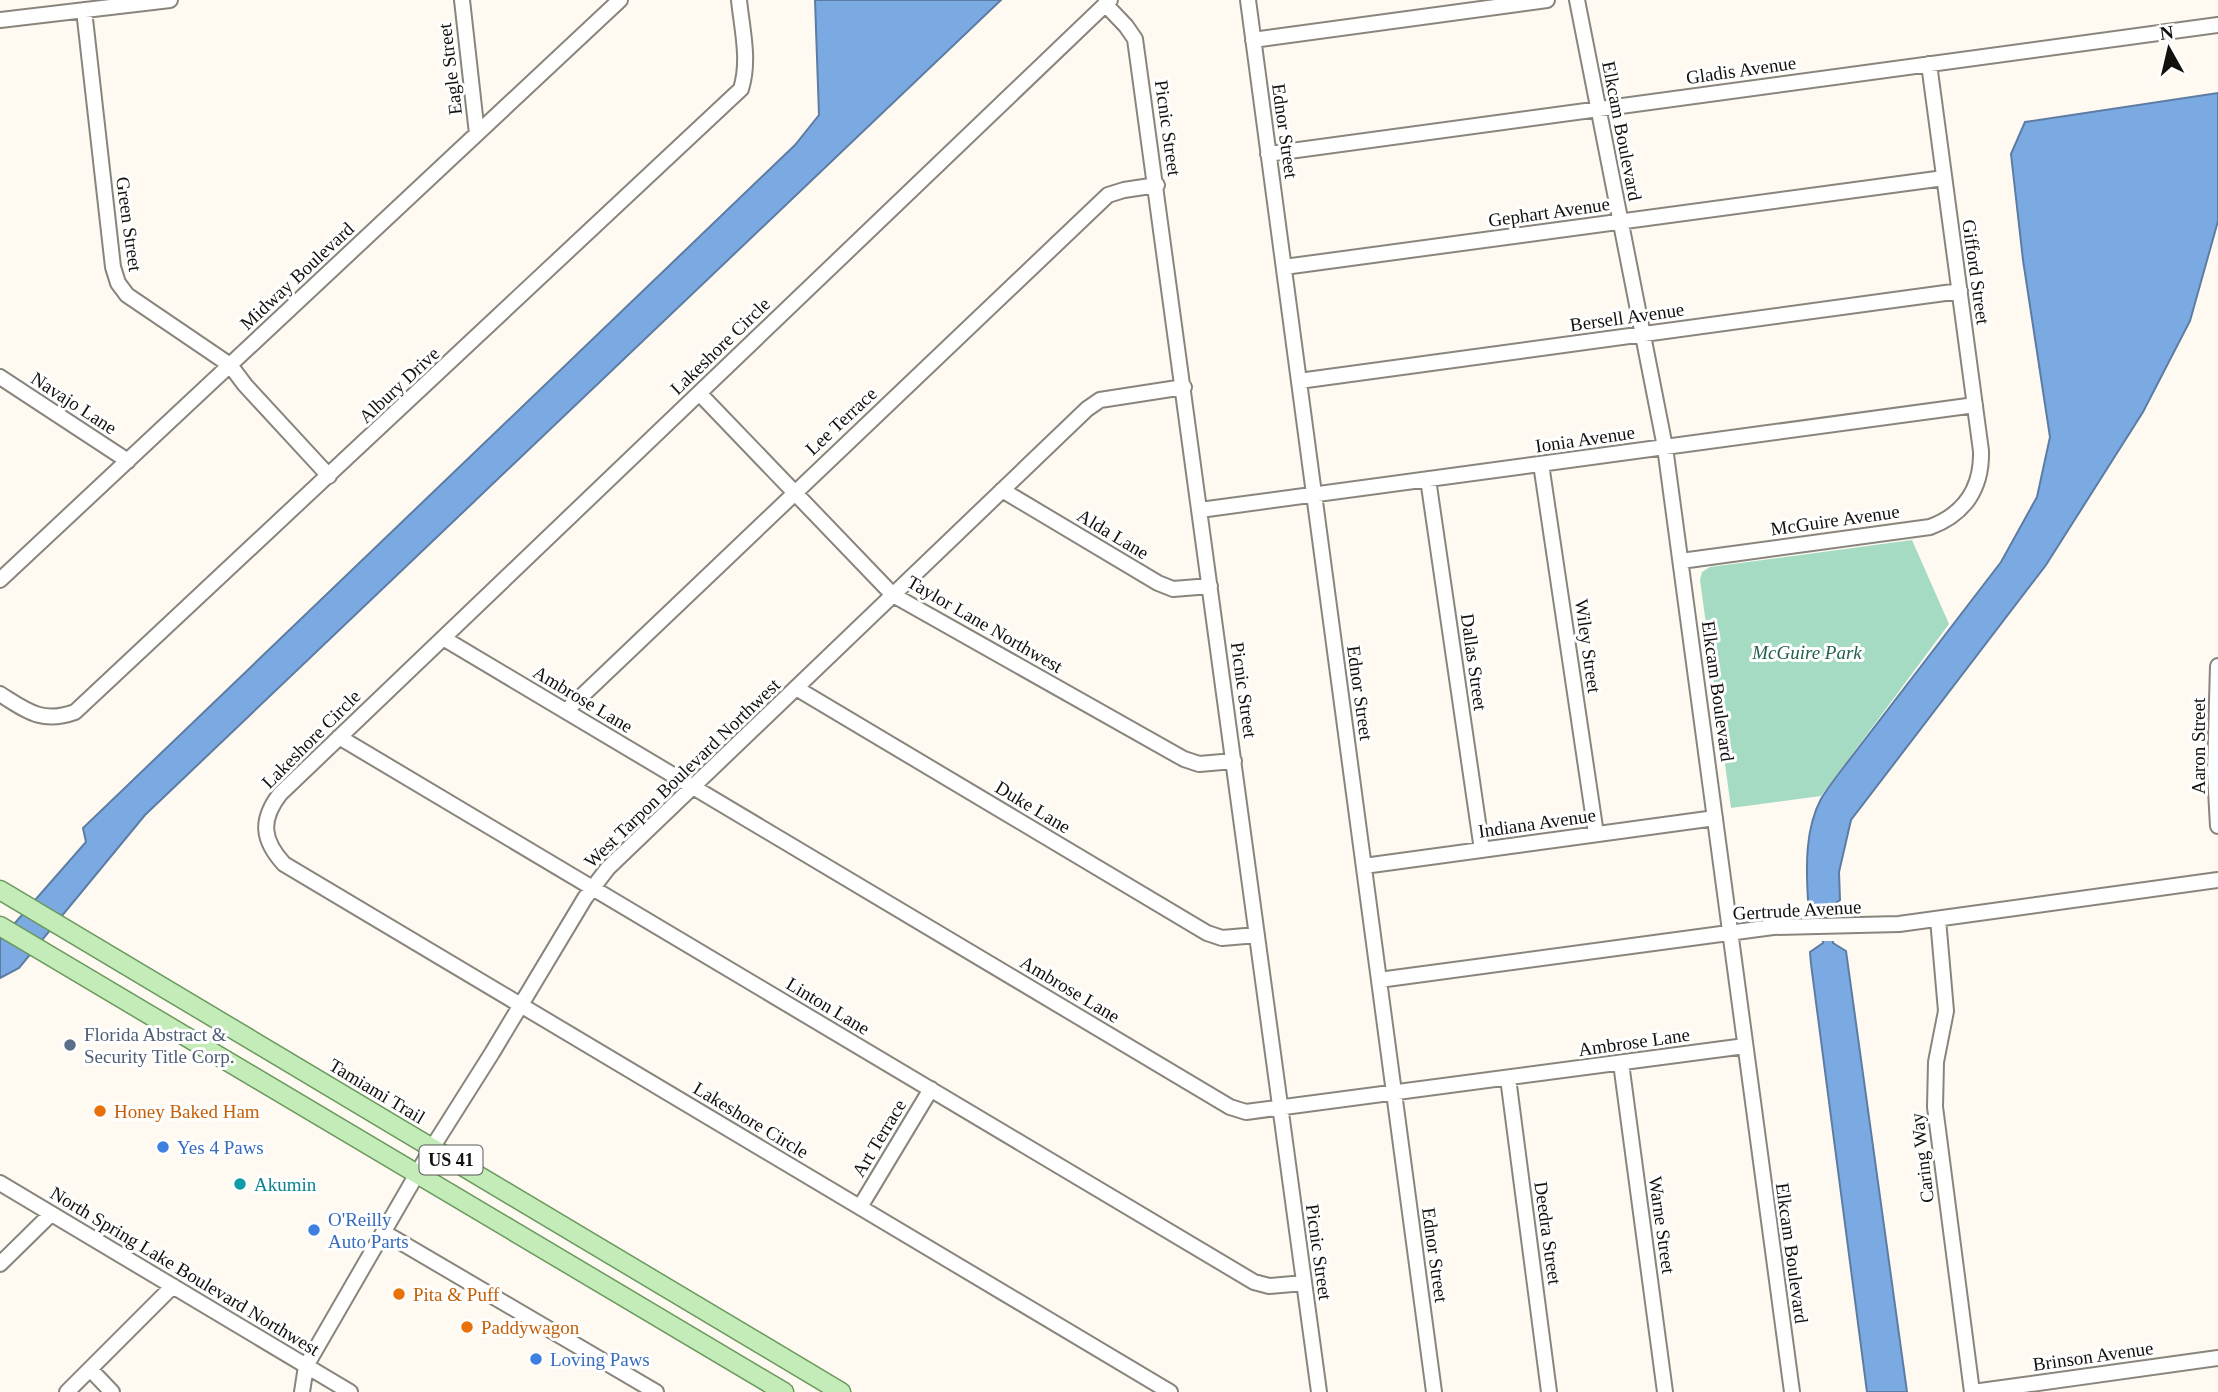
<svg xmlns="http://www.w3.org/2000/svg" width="2218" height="1392" font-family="Georgia,serif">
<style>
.green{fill:#a5dbc3}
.water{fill:#7baae3;stroke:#5c7ca3;stroke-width:2}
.pier{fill:#fefaf1}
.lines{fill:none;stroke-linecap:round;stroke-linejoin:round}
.minor-casing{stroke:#89857d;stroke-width:18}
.major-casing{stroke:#6b985e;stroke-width:21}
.minor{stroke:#fff;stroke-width:14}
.major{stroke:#c3ecb8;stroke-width:18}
.service-dot{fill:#5c6f8a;stroke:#fff;stroke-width:2.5}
.food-dot{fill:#e8710a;stroke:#fff;stroke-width:2.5}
.shop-dot{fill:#3f7fe0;stroke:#fff;stroke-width:2.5}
.culture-dot{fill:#0f9aa8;stroke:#fff;stroke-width:2.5}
.labels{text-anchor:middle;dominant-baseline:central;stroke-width:6;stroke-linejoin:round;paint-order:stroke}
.shield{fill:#fff;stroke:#5a5856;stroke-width:2}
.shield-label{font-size:18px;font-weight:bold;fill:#13110e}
.street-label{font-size:19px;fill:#13110e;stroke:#fff}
.park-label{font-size:19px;font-style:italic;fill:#216149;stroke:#fff}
.service-label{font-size:19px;fill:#4e5e75;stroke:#fff;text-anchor:start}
.food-label{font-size:19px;fill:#c56008;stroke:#fff;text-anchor:start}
.shop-label{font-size:19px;fill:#366cbe;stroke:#fff;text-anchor:start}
.culture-label{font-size:19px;fill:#0d838f;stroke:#fff;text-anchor:start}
</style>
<rect width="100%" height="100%" fill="#fefaf1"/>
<path class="green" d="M1912 540 1949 624 1821 796 1731 808 1700 580 1702 572 1710 567Z"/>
<path class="water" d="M815 0H1001L145 815 19 968 0 978V940L86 842 83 828 795 145 819 115Z
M2218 93V221L2190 321 2143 412 2046 565 1851 820 1839 872 1840 900 1830 907 1833 943 1846 951 1907 1392H1867L1811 964 1810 952 1823 943 1819 908 1808 900C1806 867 1805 829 1821 799 1827 789 1834 780 1840 772L2001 562 2037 497 2050 437 2023 260 2011 154 2025 122Z"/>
<path class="pier" d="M1815 909H1833L1837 941H1819Z"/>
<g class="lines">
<defs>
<path id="minor" d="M462 0 477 134
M1110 0 280 794C260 820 262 840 284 864L1170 1392
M1248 0 1434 1392
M1577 0 1665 447 1792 1392
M1105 4 1126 26 1135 39 1319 1392
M84 10 113 267 118 283 127 295 230 365 245 385 329 476
M0 20 170 0
M1253 40 1547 0
M1268 154 2218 25
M1284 267 1944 178
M0 377 128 461
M1299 381 1960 291
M699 393 893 595 1184 759 1199 764 1234 761
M1541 464 1596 834
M1428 479 1482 850
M1002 490 1158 583 1173 589 1210 586
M1200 510 1975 405
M1681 561 1930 527C1965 514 1982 488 1981 451L1929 64
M0 580 620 0
M443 638 1230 1107 1246 1112 1745 1046
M2218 666 2215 772 2218 826
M796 688 1207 933 1222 938 1257 935
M0 694C27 711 42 724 75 712L741 89C750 60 742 30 739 0
M566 711 1108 195 1124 190 1157 185
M339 737 1254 1282 1269 1286 1304 1283
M1364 866 1715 818
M1938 919 1946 1011 1936 1062 1935 1107 1972 1392
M1379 980 1773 927 1899 924 2218 880
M1621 1063 1665 1392
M1508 1078 1549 1392
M0 1183 350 1392
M860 1207 931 1089
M385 1233 656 1392
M0 1264 51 1214
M90 1369 112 1392
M67 1392 173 1286
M302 1392 306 1366 432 1148 492 1053 585 898 608 868 1087 409 1100 400 1184 387
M1973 1392 2218 1358"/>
<path id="major" d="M0 890 841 1392
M0 926 784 1392"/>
</defs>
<use href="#minor" class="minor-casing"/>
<use href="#major" class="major-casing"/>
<use href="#minor" class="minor"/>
<use href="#major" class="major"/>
</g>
<circle class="service-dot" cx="70" cy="1045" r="7"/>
<g class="food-dot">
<circle cx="100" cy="1111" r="7"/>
<circle cx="399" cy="1294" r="7"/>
<circle cx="467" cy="1327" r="7"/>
</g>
<g class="shop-dot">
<circle cx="163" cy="1147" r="7"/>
<circle cx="314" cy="1230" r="7"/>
<circle cx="536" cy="1359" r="7"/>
</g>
<circle class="culture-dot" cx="240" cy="1184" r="7"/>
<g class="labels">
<rect class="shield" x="419.5" y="1145.5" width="63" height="29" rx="5"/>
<g class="shield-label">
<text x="451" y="1160">US 41</text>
</g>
<g class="street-label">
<text transform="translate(450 69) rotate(-97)">Eagle Street</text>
<text transform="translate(1741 70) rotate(-8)">Gladis Avenue</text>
<text transform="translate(1168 128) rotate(82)">Picnic Street</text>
<text transform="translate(1285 131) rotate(82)">Ednor Street</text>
<text transform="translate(1622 131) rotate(79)">Elkcam Boulevard</text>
<text transform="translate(1549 212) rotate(-8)">Gephart Avenue</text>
<text transform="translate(129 224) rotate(82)">Green Street</text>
<text transform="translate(1976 272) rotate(82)">Gifford Street</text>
<text transform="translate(297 276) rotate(-43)">Midway Boulevard</text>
<text transform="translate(1627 317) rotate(-8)">Bersell Avenue</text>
<text transform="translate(720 346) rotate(-44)">Lakeshore Circle</text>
<text transform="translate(399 385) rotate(-43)">Albury Drive</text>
<text transform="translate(74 403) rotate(33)">Navajo Lane</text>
<text transform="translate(841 421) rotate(-43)">Lee Terrace</text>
<text transform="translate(1585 439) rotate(-8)">Ionia Avenue</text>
<text transform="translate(1835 520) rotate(-8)">McGuire Avenue</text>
<text transform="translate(1113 534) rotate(31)">Alda Lane</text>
<text transform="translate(985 624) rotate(30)">Taylor Lane Northwest</text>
<text transform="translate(1588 646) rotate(82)">Wiley Street</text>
<text transform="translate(1474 662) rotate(82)">Dallas Street</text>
<text transform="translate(1244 690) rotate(82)">Picnic Street</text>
<text transform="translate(1718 691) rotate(82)">Elkcam Boulevard</text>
<text transform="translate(1360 693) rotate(82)">Ednor Street</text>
<text transform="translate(583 699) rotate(31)">Ambrose Lane</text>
<text transform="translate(311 739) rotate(-45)">Lakeshore Circle</text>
<text transform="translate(2198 746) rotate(-90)">Aaron Street</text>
<text transform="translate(682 773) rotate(-44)">West Tarpon Boulevard Northwest</text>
<text transform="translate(1033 807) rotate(31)">Duke Lane</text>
<text transform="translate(1537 823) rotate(-8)">Indiana Avenue</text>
<text transform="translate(1797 910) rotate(-3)">Gertrude Avenue</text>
<text transform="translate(1070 989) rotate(31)">Ambrose Lane</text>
<text transform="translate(828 1006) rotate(31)">Linton Lane</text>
<text transform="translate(1634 1042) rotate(-8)">Ambrose Lane</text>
<text transform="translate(377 1091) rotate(31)">Tamiami Trail</text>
<text transform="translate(751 1120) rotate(31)">Lakeshore Circle</text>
<text transform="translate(879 1138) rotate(-59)">Art Terrace</text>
<text transform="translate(1922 1158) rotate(-97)">Caring Way</text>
<text transform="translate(1662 1225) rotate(82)">Warne Street</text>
<text transform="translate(1548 1233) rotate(82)">Deedra Street</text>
<text transform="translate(1319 1252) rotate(82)">Picnic Street</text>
<text transform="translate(1792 1253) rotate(82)">Elkcam Boulevard</text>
<text transform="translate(1435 1255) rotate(82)">Ednor Street</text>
<text transform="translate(185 1271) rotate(31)">North Spring Lake Boulevard Northwest</text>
<text transform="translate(2093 1356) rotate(-8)">Brinson Avenue</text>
</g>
<g class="park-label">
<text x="1807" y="652">McGuire Park</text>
</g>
<g class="service-label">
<text x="84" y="1034">Florida Abstract &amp;<tspan x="84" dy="22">Security Title Corp.</tspan></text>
</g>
<g class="food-label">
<text x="114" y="1111">Honey Baked Ham</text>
<text x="413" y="1294">Pita &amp; Puff</text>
<text x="481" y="1327">Paddywagon</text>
</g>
<g class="shop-label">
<text x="177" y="1147">Yes 4 Paws</text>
<text x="328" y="1219">O'Reilly<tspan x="328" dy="22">Auto Parts</tspan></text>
<text x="550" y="1359">Loving Paws</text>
</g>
<g class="culture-label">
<text x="254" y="1184">Akumin</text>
</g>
</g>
<g transform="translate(2169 49) rotate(352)" stroke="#ffffff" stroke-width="5" paint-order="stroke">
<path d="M0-5L12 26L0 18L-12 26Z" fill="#13110e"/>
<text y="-10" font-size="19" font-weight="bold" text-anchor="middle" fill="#13110e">N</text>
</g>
</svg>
